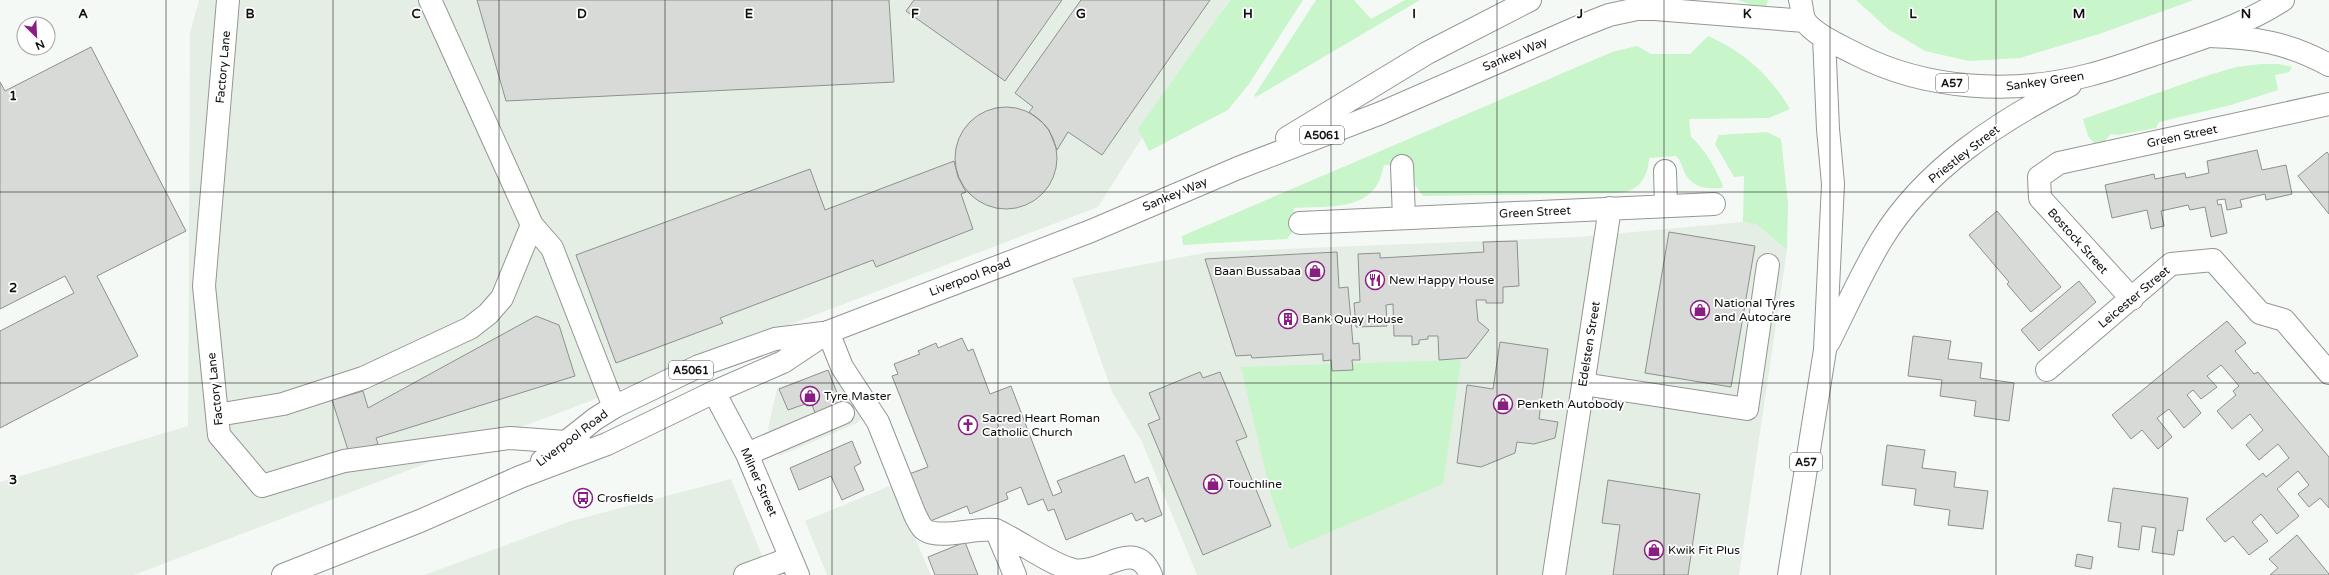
<svg xmlns="http://www.w3.org/2000/svg" width="2329" height="575" font-family="'Varela Round',sans-serif">
<style>
.built{fill:#e5eee5}
.green{fill:#c8f5c9}
.building{fill:#d7dad7;stroke:#8d918d}
.lines{fill:none;stroke-linecap:round;stroke-linejoin:round}
.minor-casing{stroke:#939693;stroke-width:24}
.highway-casing{stroke:#939693;stroke-width:24}
.minor{stroke:#fff;stroke-width:22}
.highway{stroke:#fff;stroke-width:22}
.grid{fill:none;stroke:#0f110f;stroke-width:1;stroke-opacity:0.55}
.labels{text-anchor:middle;dominant-baseline:central;stroke-width:3.5;stroke-linejoin:round;paint-order:stroke}
.shield{fill:#fff;stroke:#575857;stroke-width:1}
.shield-label{font-size:11px;font-weight:bold;fill:#0f110f}
.street-label{font-size:12px;fill:#0f110f;stroke:#fff}
.poi-label{font-size:12px;fill:#0f110f;stroke:#fff;text-anchor:start}
.grid-label{font-size:13px;text-anchor:middle;font-weight:bold;fill:#0f110f;stroke:#fff;stroke-width:3.5;stroke-linejoin:round;paint-order:stroke}
</style>
<rect width="100%" height="100%" fill="#f5f9f5"/>
<path class="built" d="M199 0H1229L1098 207 134 575H0V482L188 426 190 33Z
M1743 222 1756 224 1787 250 1739 575H1197L1142 442 1112 392 1072 278 1209 252 1579 237Z
M832 370 863 418 857 423 779 456 768 429 777 388Z
M731 479 770 575H424L571 521Z
M892 485 931 575H827L805 521Z"/>
<path class="green" d="M1230 0H1303L1249 84 1228 110 1149 151 1138 129Z
M1316 0H1354L1371 19 1405 0H1420L1256 97 1254 96Z
M1738 0H1767L1768 1 1766 7 1763 9Z
M1856 0H2194L2099 34 2020 58 1969 61 1925 51 1888 29Z
M1708 36C1744 52 1770 75 1790 109L1769 118 1689 119 1691 137C1706 150 1714 167 1723 185L1722 188C1704 189 1691 188 1683 169 1681 163 1680 160 1676 156L1649 158C1648 178 1639 191 1619 193L1423 196 1415 185 1413 164 1384 165C1382 171 1381 178 1378 183 1364 211 1321 206 1294 208L1295 229 1287 239 1183 245 1182 236 1612 52 1637 46 1651 54H1690Z
M2261 64H2279L2292 67 2289 72 2275 75 2278 90 2231 105 2159 122 2156 128 2118 135 2111 134 2104 142 2094 143 2088 136 2083 119 2206 76 2236 67Z
M1767 132 1781 139 1788 203 1787 250 1756 224 1743 222 1744 176 1734 177 1715 144 1719 135Z
M1461 360 1443 484 1290 549 1271 495 1241 367Z"/>
<path class="building" d="M477 0H889L894 82 506 101Z
M914 0H1062L1005 81 906 11Z
M1081 0H1210L1102 155 1068 132 1057 150 1049 130 1043 123 1029 112 1033 107 1015 93Z
M91 47 186 231 97 276 138 356 0 428V331L74 293 65 276 0 309V82L5 91Z
M955 158a51 51 0 1 1 102 0a51 51 0 1 1-102 0Z
M2257 150 2262 170 2286 165 2292 194 2266 200 2265 194 2240 200 2242 207 2227 210 2225 199 2217 200 2218 205 2221 204 2227 233 2211 237 2205 207 2190 210 2188 205 2161 211 2164 226 2151 229 2147 210 2112 218 2105 185 2154 174 2155 179 2185 173 2186 178 2209 173 2207 161Z
M2327 152 2329 155V214L2298 176Z
M954 161 958 177 966 192 961 194 973 229 876 267 873 260 720 318 723 323 616 363 576 255 810 169 825 210Z
M1997 211 2061 287 2031 312 2007 284 2009 282 1969 235Z
M1669 232 1755 246 1731 387 1645 373Z
M1517 241 1519 286 1503 287V303H1486V300H1476L1478 321 1489 330 1467 358 1439 360 1438 336H1428V339L1419 340V344L1412 345V336H1394L1393 304 1386 305 1387 326 1356 327 1354 303 1360 302 1358 254 1380 253V258L1484 252 1483 242Z
M1337 252 1339 288 1348 287 1353 344 1359 343 1360 360H1352L1353 370 1332 371 1331 360 1323 361V354L1252 358 1251 355 1236 356 1205 259Z
M2079 281 2096 302 2039 351 2021 330Z
M536 316 559 325 575 376 376 438 378 444 349 453 332 400 363 391 368 408Z
M2227 321 2246 343 2235 351 2254 374 2258 372 2329 457V508L2320 498 2309 507 2298 494 2309 485 2298 471 2277 489 2299 516 2277 534 2261 514 2252 522 2268 541 2249 555 2233 536 2225 542 2206 519 2263 473 2266 477 2289 458 2278 444 2259 460 2246 445 2263 430 2250 414 2232 429 2217 411 2236 395 2233 391 2239 386 2221 365 2207 376 2217 387 2201 399 2193 390 2187 395 2201 413 2184 428 2169 409 2157 418 2172 437 2158 449 2142 430 2131 439 2112 415Z
M1913 336 1951 341 1948 359 1982 363 1980 378 2014 383 2009 421 1974 416 1976 401 1940 396 1942 380 1908 376Z
M962 338 968 351 973 349 990 394 1011 386 1053 496 1062 492 1057 481 1124 455 1135 483 1148 477 1162 515 1145 522 1143 518 1136 521 1132 513 1066 540 1054 509 1048 511 1043 499 1028 505 1021 487 1006 493 1008 499 970 514 967 506 928 522 909 474 928 467 892 376 898 374 894 364 920 354 918 351 936 343 938 348Z
M1500 342 1548 349 1539 419 1558 422 1555 438 1534 444 1517 442 1515 453 1481 467 1457 463 1467 385 1493 389Z
M828 370 841 403 815 413 811 402 788 410 779 389Z
M1200 372 1203 378 1220 372 1247 437 1236 441 1271 526 1203 555 1148 424 1160 419 1149 393Z
M852 441 861 463 854 467 864 490 842 500 831 476 799 490 790 468Z
M1887 445 1925 450 1922 468 1956 472 1954 487 1988 491 1983 529 1948 525 1950 510 1914 505 1916 489 1882 485Z
M1608 480 1700 494 1688 575H1613L1620 525 1602 523Z
M2113 488 2188 498 2183 531 2178 530 2174 555 2152 552 2156 528 2142 526 2139 550 2118 547 2121 523 2108 521Z
M2297 535 2329 574V575H2270L2278 568 2269 559Z
M965 542 978 575H935L928 557Z
M2077 554 2093 557 2091 569 2075 566Z"/>
<g class="lines">
<defs>
<path id="minor" d="M228 0 204 286 219 435 262 486 344 461 510 438 580 443
M430 0 532 225 552 248 614 407
M2208 36C2254 37 2289 43 2329 65
M1402 166 1404 218
M1665 171 1666 206
M1300 223 1714 204
M2132 299 2040 198 2039 177 2059 163 2329 104
M828 332 842 367 878 422 915 515C918 520 920 527 925 530 941 540 976 527 995 530 1000 531 1006 536 1011 538 1029 548 1055 566 1074 570 1104 575 1134 536 1151 575
M2047 370 2171 264 2213 260 2260 313 2284 320 2329 373
M1583 384 1747 409 1768 265
M714 392 747 454 798 575
M217 415 283 404 363 378 470 328 488 314 502 298 532 225
M747 454 843 413
M996 530 1015 575
M745 575 791 558
M1554 575 1610 208"/>
<path id="highway" d="M1800 0C1802 6 1802 16 1805 21 1814 35 1841 46 1856 54 1926 90 2013 95 2089 75 2113 69 2137 60 2161 52 2204 38 2246 24 2283 0
M1287 138 1427 53 1530 0
M1829 342C1846 308 1862 272 1882 239 1925 169 1998 122 2070 85
M542 461 595 419 614 407 699 366 775 339 823 333
M283 575 420 521 520 477 607 444 714 392 783 362 828 332 1091 231 1238 168 1381 113 1576 28 1609 15 1637 9H1655L1805 21
M1789 575 1825 350 1833 184 1828 129 1824 37"/>
</defs>
<use href="#minor" class="minor-casing"/>
<use href="#highway" class="highway-casing"/>
<use href="#minor" class="minor"/>
<use href="#highway" class="highway"/>
</g>
<path class="grid" d="M166 0V575M333 0V575M499 0V575M665 0V575M832 0V575M998 0V575M1164 0V575M1331 0V575M1497 0V575M1664 0V575M1830 0V575M1996 0V575M2163 0V575M0 192H2329M0 383H2329"/>
<defs>
<symbol id="shop-ring" viewBox="-11 -11 22 22"><circle r="9.5" fill="#fff" stroke="#891d82" stroke-width="1.5"/><path d="M-5-2.5h2.3a2.7 3.5 0 0 1 5.4 0H5L5.5 6h-11ZM-1.5-2.5h3a1.5 2.3 0 0 0-3 0Z" fill="#891d82"/></symbol>
<symbol id="restaurant-ring" viewBox="-11 -11 22 22"><circle r="9.5" fill="#fff" stroke="#891d82" stroke-width="1.5"/><path d="M-5-6h1v4h1v-4h1v4h1v-4h1v5L-1.5 .5V6h-2V.5L-5-1ZM5-6V6H3V1.5H1.5Q1.5-4 5-6Z" fill="#891d82"/></symbol>
<symbol id="building-ring" viewBox="-11 -11 22 22"><circle r="9.5" fill="#fff" stroke="#891d82" stroke-width="1.5"/><path d="M-4-6H4V6H1V3H-1V6H-4ZM-2.5-4.3h1.7v1.8h-1.7ZM.8-4.3h1.7v1.8H.8ZM-2.5-1h1.7V.8h-1.7ZM.8-1h1.7V.8H.8Z" fill="#891d82"/></symbol>
<symbol id="church-ring" viewBox="-11 -11 22 22"><circle r="9.5" fill="#fff" stroke="#891d82" stroke-width="1.5"/><path d="M-1.2-6h2.4v3.5h3.3v2.4h-3.3V6h-2.4V-.1h-3.3v-2.4h3.3Z" fill="#891d82"/></symbol>
<symbol id="bus-ring" viewBox="-11 -11 22 22"><circle r="9.5" fill="#fff" stroke="#891d82" stroke-width="1.5"/><path d="M-5-6H5V4H4V6H2V4H-2V6H-4V4H-5ZM-3.5-4V0h7V-4ZM-3.5 1.2v1.5H-2V1.2ZM2 1.2v1.5H3.5V1.2Z" fill="#891d82"/></symbol>
</defs>
<g fill-rule="evenodd">
<use href="#shop-ring" x="1304" y="260" width="22" height="22"/>
<use href="#restaurant-ring" x="1364" y="269" width="22" height="22"/>
<use href="#shop-ring" x="1689" y="299" width="22" height="22"/>
<use href="#building-ring" x="1277" y="308" width="22" height="22"/>
<use href="#shop-ring" x="799" y="385" width="22" height="22"/>
<use href="#shop-ring" x="1492" y="393" width="22" height="22"/>
<use href="#church-ring" x="957" y="414" width="22" height="22"/>
<use href="#shop-ring" x="1202" y="473" width="22" height="22"/>
<use href="#bus-ring" x="572" y="487" width="22" height="22"/>
<use href="#shop-ring" x="1643" y="539" width="22" height="22"/>
</g>
<g class="labels">
<g class="shield">
<rect x="1936" y="74" width="32" height="18" rx="3"/>
<rect x="1300" y="126" width="44" height="18" rx="3"/>
<rect x="669" y="361" width="44" height="18" rx="3"/>
<rect x="1790" y="453" width="32" height="18" rx="3"/>
</g>
<g class="shield-label">
<text x="1952" y="83">A57</text>
<text x="1322" y="135">A5061</text>
<text x="691" y="370">A5061</text>
<text x="1806" y="462">A57</text>
</g>
<g class="street-label">
<text transform="translate(1515 54) rotate(-23)">Sankey Way</text>
<text transform="translate(223 67) rotate(-85)">Factory Lane</text>
<text transform="translate(2045 81) rotate(-8)">Sankey Green</text>
<text transform="translate(2182 136) rotate(-12)">Green Street</text>
<text transform="translate(1964 154) rotate(-38)">Priestley Street</text>
<text transform="translate(1175 194) rotate(-23)">Sankey Way</text>
<text transform="translate(1535 212) rotate(-3)">Green Street</text>
<text transform="translate(2078 241) rotate(48)">Bostock Street</text>
<text transform="translate(970 277) rotate(-21)">Liverpool Road</text>
<text transform="translate(2134 297) rotate(-40)">Leicester Street</text>
<text transform="translate(1589 344) rotate(-81)">Edelsten Street</text>
<text transform="translate(215 389) rotate(-96)">Factory Lane</text>
<text transform="translate(572 438) rotate(-37)">Liverpool Road</text>
<text transform="translate(759 482) rotate(66)">Milner Street</text>
</g>
<g class="poi-label">
<text x="1301" y="271" text-anchor="end">Baan Bussabaa</text>
<text x="1389" y="280">New Happy House</text>
<text x="1714" y="303">National Tyres<tspan x="1714" dy="14">and Autocare</tspan></text>
<text x="1302" y="319">Bank Quay House</text>
<text x="824" y="396">Tyre Master</text>
<text x="1517" y="404">Penketh Autobody</text>
<text x="982" y="418">Sacred Heart Roman<tspan x="982" dy="14">Catholic Church</tspan></text>
<text x="1227" y="484">Touchline</text>
<text x="597" y="498">Crosfields</text>
<text x="1668" y="550">Kwik Fit Plus</text>
</g>
</g>
<g class="grid-label">
<text x="83" y="18">A</text>
<text x="250" y="18">B</text>
<text x="416" y="18">C</text>
<text x="582" y="18">D</text>
<text x="749" y="18">E</text>
<text x="915" y="18">F</text>
<text x="1081" y="18">G</text>
<text x="1248" y="18">H</text>
<text x="1414" y="18">I</text>
<text x="1580" y="18">J</text>
<text x="1747" y="18">K</text>
<text x="1913" y="18">L</text>
<text x="2079" y="18">M</text>
<text x="2246" y="18">N</text>
<text x="13" y="100">1</text>
<text x="13" y="292">2</text>
<text x="13" y="484">3</text>
</g>
<g transform="translate(36 36) rotate(156)"><circle r="19" fill="#ffffff" stroke="#9fa09f"/>
<path d="M0-3L7 15L0 10L-7 15Z" fill="#891d82"/>
<text y="-6" font-size="11" font-weight="bold" text-anchor="middle" fill="#0f110f">N</text>
</g>
</svg>
